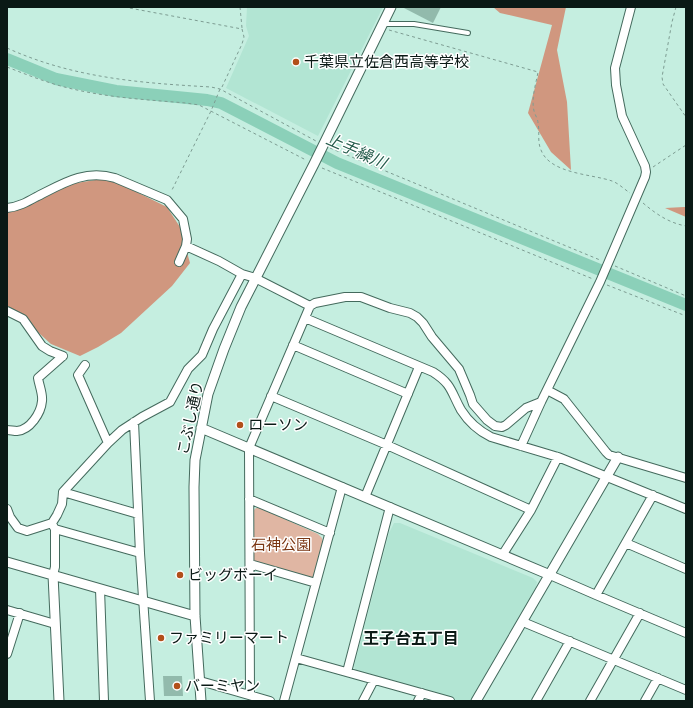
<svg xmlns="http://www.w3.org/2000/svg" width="693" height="708" font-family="'Sofia Sans Condensed','Noto Sans JP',sans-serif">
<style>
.built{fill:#b2e5d3}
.green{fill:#e0b6a3}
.forest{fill:#d0977f}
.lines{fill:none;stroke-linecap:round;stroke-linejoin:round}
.river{stroke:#8bd0b9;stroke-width:12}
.building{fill:#92baac}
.service-casing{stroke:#446a5d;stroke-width:6}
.minor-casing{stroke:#446a5d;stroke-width:10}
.tertiary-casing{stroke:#446a5d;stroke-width:11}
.path{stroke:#7d9c92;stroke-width:1;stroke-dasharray:3 3;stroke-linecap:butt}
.service{stroke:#fff;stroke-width:4}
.minor{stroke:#fff;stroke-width:8}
.tertiary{stroke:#fff;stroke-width:9}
.poi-dot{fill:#b24f1a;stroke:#fff;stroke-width:1.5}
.labels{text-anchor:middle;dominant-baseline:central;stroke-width:3;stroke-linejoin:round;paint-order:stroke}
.poi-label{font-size:15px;fill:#0a1915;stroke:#fff;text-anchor:start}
.street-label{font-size:15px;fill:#0a1915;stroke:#fff}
.park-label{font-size:15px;fill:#7a3512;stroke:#fff}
.water-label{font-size:16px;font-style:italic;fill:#245b4b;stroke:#fff}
.neighbourhood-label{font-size:16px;font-weight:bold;fill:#0a1915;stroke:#fff}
</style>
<rect width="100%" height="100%" fill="#c5eee0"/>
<path class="built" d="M247 7H383L318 136 226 88 249 36 246 26Z
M394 523H400L533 578 537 582 536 587 470 701H455L357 671 355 669 354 666 389 533Z"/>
<path class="green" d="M256 508H260L318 534 322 538 323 542 315 577 311 579 254 563V510Z"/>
<path class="forest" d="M493 7H566L557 50 567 102 571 170 551 152 528 113 552 25 500 13Z
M108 178 167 207 180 227 190 263 172 286 121 333 98 347 80 356 51 344 11 308 7 306V209L70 184Z
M686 207V217L665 208 684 207Z"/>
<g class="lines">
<path class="river" d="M7 59 56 79 116 91 207 100 221 103 337 163 686 305"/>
</g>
<path class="building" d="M402 7H441L433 23Z
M163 676H182L183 696H164Z"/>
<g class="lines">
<defs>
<path id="service" d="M383 24H414L468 33"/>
<path id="minor" d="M7 208C18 207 27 202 36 197 62 184 84 169 115 178L167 200 183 219 187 239 186 246 179 262
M186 246 219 261 242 274 255 278 310 306 315 303 345 297H361L390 308 410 313 417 317 423 323 432 337 459 369 470 395 473 404 487 420 495 426 502 427 506 425 526 408 541 402
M7 311 23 319 42 346 50 351 63 356
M305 318 433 372C452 384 451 392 461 410 468 421 479 431 491 437L558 457 686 509
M293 345 408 394
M85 365 78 375 108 443
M547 390 564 399 606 452 609 455 686 478
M271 396 387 445 531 510
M134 422 140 553 150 701
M7 430C10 430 14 431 17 431 30 430 41 413 42 401 43 394 39 385 38 378L63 356
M521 446 541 402 600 282 645 177 646 172 645 166 622 116 616 85 615 68 631 7
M63 492 138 514
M365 497 419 367
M249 499 330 533
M7 509 10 517 18 528 27 531 52 523 57 515 62 504 63 492 108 443 122 430 142 417 170 402 188 369 202 355 213 329 242 274
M52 524 55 529V567L53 575
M55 529 140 553
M626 543 686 569
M503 554 531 510 558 457
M250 564 316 583
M550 575 596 595 686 633
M100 589 104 701
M596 595 653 495
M7 610 55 624
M523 622 686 690
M7 654 20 613
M296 658 450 701
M347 672 390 507
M200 681 270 701
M250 695 249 448 310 306
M284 701 342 487
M363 701 374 680
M418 701 422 693
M536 701 570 641
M590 701 640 613
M645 701 658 678"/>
<path id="tertiary" d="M201 428 550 575
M7 562 195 616
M53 575 59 701
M201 701 195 616 194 487 195 460 208 394 224 349 241 307 314 164 391 7
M476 701 618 457"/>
</defs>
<use href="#service" class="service-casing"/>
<use href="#minor" class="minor-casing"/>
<use href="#tertiary" class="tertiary-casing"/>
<path class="path" d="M124 7 242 29 244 37 242 44 222 87 220 89 211 111 171 192
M240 7 242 28
M676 7 672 22 662 77 663 84 686 117
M389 30 538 72C536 84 531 98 534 111 535 115 538 119 538 123 540 132 537 141 541 150 550 174 592 174 612 181 618 183 624 189 630 193
M7 48C73 78 140 83 211 87L220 89 316 141
M7 67C30 76 53 85 77 90 113 98 150 100 186 103L199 105 306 160
M330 148 600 260
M653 167 686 145
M322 168 593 279
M643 203C656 214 669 223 686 226
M615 266 686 296
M607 285 686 316"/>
<use href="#service" class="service"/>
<use href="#minor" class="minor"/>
<use href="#tertiary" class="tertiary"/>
</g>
<g class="poi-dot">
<circle cx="296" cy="62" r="4"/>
<circle cx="240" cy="425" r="4"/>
<circle cx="180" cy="575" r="4"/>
<circle cx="161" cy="638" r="4"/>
<circle cx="177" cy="686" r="4"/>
</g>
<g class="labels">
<g class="poi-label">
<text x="304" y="62">千葉県立佐倉西高等学校</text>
<text x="248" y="425">ローソン</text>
<text x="188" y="575">ビッグボーイ</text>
<text x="169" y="638">ファミリーマート</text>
<text x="185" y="686">バーミヤン</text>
</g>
<g class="street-label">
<text transform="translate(191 418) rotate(-78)">こぶし通り</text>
</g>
<g class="park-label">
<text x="281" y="545">石神公園</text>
</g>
<g class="water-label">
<text transform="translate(356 152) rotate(24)">上手繰川</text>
</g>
<g class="neighbourhood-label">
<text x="411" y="639">王子台五丁目</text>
</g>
</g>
<rect width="693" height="708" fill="none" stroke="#0a1915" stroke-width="16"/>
</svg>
